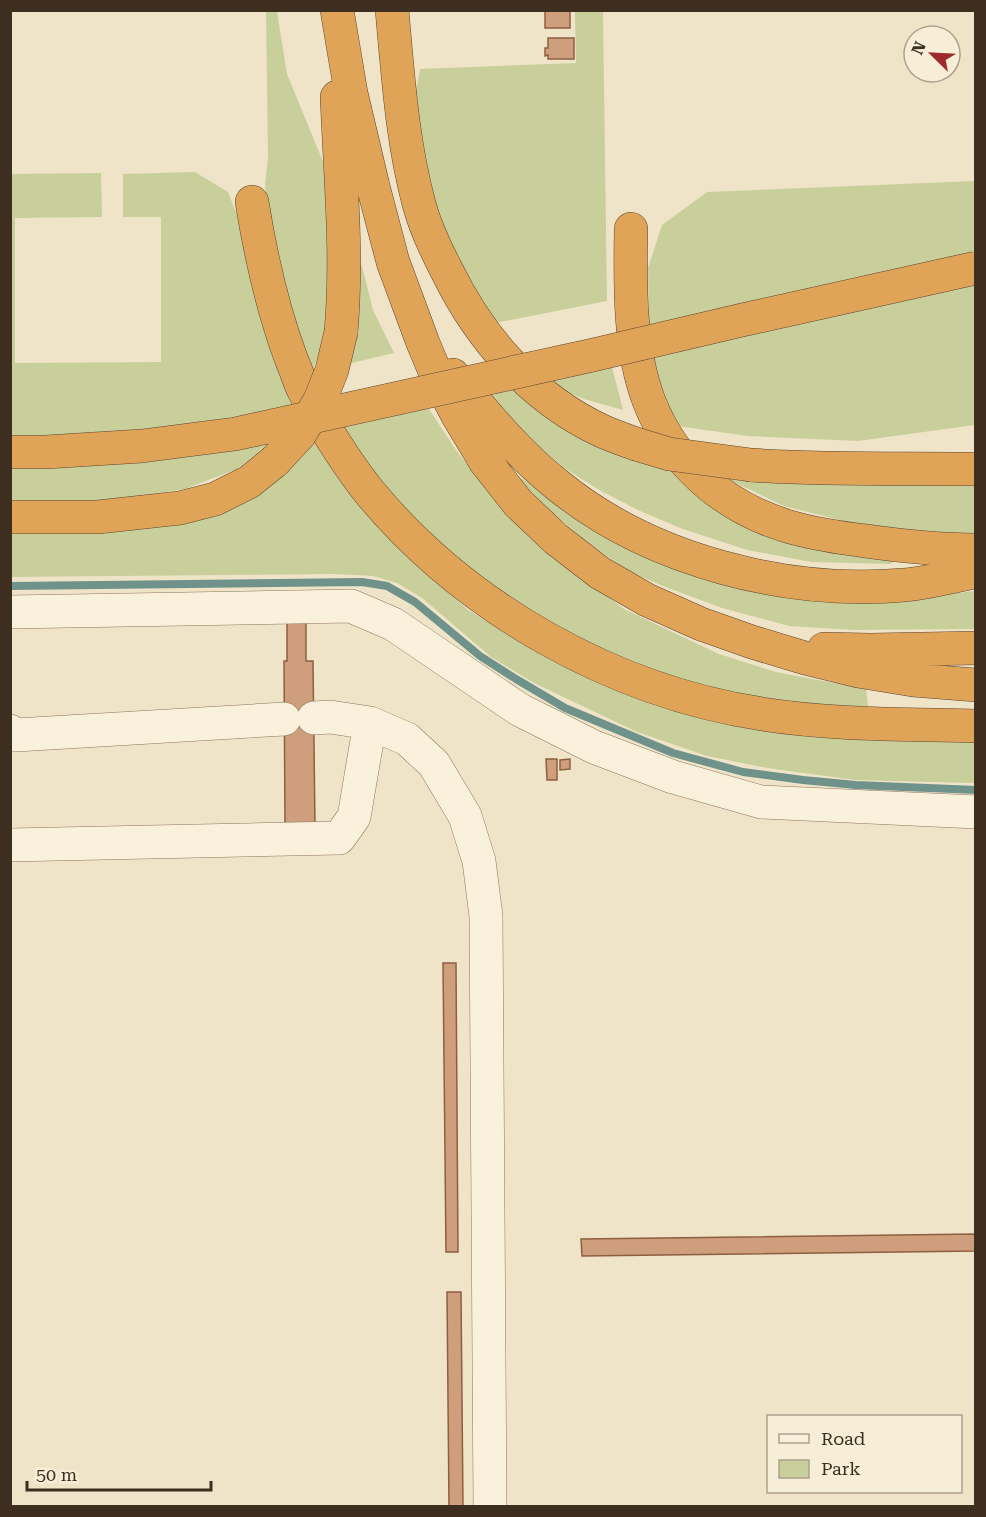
<svg xmlns="http://www.w3.org/2000/svg" width="986" height="1517" font-family="'Roboto Serif',serif">
<style>
.green{fill:#c9cf9b}
.lines{fill:none;stroke-linecap:round;stroke-linejoin:round}
.stream{stroke:#6f938a;stroke-width:8}
.building{fill:#cf9f7d;stroke:#8d5f41;stroke-width:1.5}
.minor-casing{stroke:#8d765c;stroke-width:34}
.highway-casing{stroke:#5b4430;stroke-width:34}
.minor{stroke:#faf1dc;stroke-width:33}
.highway{stroke:#e0a458;stroke-width:33}
.highway-bridge-casing{stroke:#5b4430;stroke-width:34;stroke-linecap:butt}
.highway-bridge{stroke:#e0a458;stroke-width:33}
</style>
<rect width="100%" height="100%" fill="#f0e4c8"/>
<path class="green" d="M266 11H277L287 74 324 164 329 202 328 306 322 343 312 374 289 313 271 233 265 186 268 157Z
M575 11H603L607 301 490 324 457 275 410 123 420 69 576 63Z
M195 172 228 192 241 225 294 406 164 430 11 437 10 174 101 173 102 217 15 218V363L161 362V217H123V174Z
M975 181V425L858 441 748 436 670 425 654 382 649 330 648 268 662 225 707 192Z
M356 262 362 266 373 310 394 353 339 366Z
M609 355 623 410 584 399 549 385 537 372Z
M502 379 556 416 900 557 890 564 811 562 747 550 680 528 640 511 601 491 564 468 471 388Z
M427 406 458 453 492 496 547 551 624 609 719 654 776 672 866 689 868 706H795L732 695 658 671 573 637 511 601 453 558 387 494 339 425Z
M314 438 415 562 467 609 508 635 559 661 975 739V783L855 780 767 768 707 756 637 732 534 683 491 657 422 598 397 583 373 576 335 574 11 577V530L146 525Z
M271 442 237 469 185 489 114 500 11 501 10 467Z
M506 467 594 529 682 567 736 588 799 595 904 599 975 591V629L853 630 789 626 722 608 663 586 626 570 585 540 535 499Z
M711 471 975 477V534L964 535 863 526 784 506Z"/>
<g class="lines">
<path class="stream" d="M10 586 362 582 387 586 415 602 480 656 516 679 565 708 673 753 743 772 803 780 856 785 976 790"/>
</g>
<path class="building" d="M545 10H570V28H545Z
M548 38H574V59H548V55L545 56V48H548Z
M287 623H306V661H313L315 827H285L284 661H287Z
M546 759H557V780H547Z
M570 759V769L560 770V760Z
M443 963H456L458 1252H446Z
M976 1234V1251L582 1256 581 1239Z
M447 1292H461L463 1506H449Z"/>
<g class="lines">
<defs>
<path id="minor" d="M10 612 351 606 393 624 520 710 594 747 673 777 761 802 976 812
M314 718 330 717 370 723 407 739 434 764 465 816 479 861 486 916 490 1506
M10 731 16 735 284 719
M10 845 339 838 354 817 370 723"/>
<path id="highway" d="M337 10 351 93 373 186 393 262 423 343 436 374 458 416 485 461 518 503 556 539 600 573 647 600 701 624 752 642 805 658 858 671 913 680 976 685
M392 10C398 75 402 141 419 204 425 227 436 250 447 271 480 339 533 399 602 431 613 436 625 440 636 444
M337 97C340 175 348 254 341 332
M252 202C261 258 272 308 292 361 296 370 299 380 303 389 309 401 317 412 323 424 337 447 353 472 371 494 467 609 613 691 762 714 832 725 904 724 976 726
M631 229C630 285 629 349 649 401 673 464 725 508 790 527 815 534 841 538 866 541 902 546 939 550 976 550
M453 375C486 415 519 455 560 487 652 561 787 595 904 585 928 583 952 576 976 572
M751 465C827 470 900 468 976 469
M10 517H98L180 508 215 499 249 482 275 461
M824 649 870 650 976 648"/>
</defs>
<use href="#minor" class="minor-casing"/>
<use href="#highway" class="highway-casing"/>
<use href="#minor" class="minor"/>
<use href="#highway" class="highway"/>
<defs>
<path id="highway-bridge" d="M636 444 669 454 751 465
M10 452H46L142 446 235 434 593 355 742 320 976 268
M275 461 300 434 320 400 332 370 341 332"/>
</defs>
<use href="#highway-bridge" class="highway-bridge-casing"/>
<use href="#highway-bridge" class="highway-bridge"/>
</g>
<rect width="986" height="1517" fill="none" stroke="#3d2e20" stroke-width="24"/>
<rect x="767" y="1415" width="195" height="78" fill="#f7eed8" stroke="#ada18e" stroke-width="1.5"/>
<rect x="779" y="1434" width="30" height="9" fill="#faf1dc" stroke="#ada18e" stroke-width="1.5"/>
<text x="821" y="1445" font-size="18" fill="#3d2e20">Road</text>
<rect x="779" y="1460" width="30" height="18" fill="#c9cf9b" stroke="#ada18e" stroke-width="1.5"/>
<text x="821" y="1475" font-size="18" fill="#3d2e20">Park</text>
<g transform="translate(932 54) rotate(294)"><circle r="28" fill="#f7eed8" stroke="#ada18e" stroke-width="1.5"/>
<path d="M0-4.5L10 22L0 15L-10 22Z" fill="#9e2a2b"/>
<text y="-9" font-size="16" font-weight="bold" text-anchor="middle" fill="#3d2e20">N</text>
</g>
<path d="M27 1481v9h184v-9" fill="none" stroke="#3d2e20" stroke-width="3"/>
<text x="36" y="1481" font-size="18" fill="#3d2e20" stroke="#f7eed8" stroke-width="4.5" paint-order="stroke">50 m</text>
</svg>
